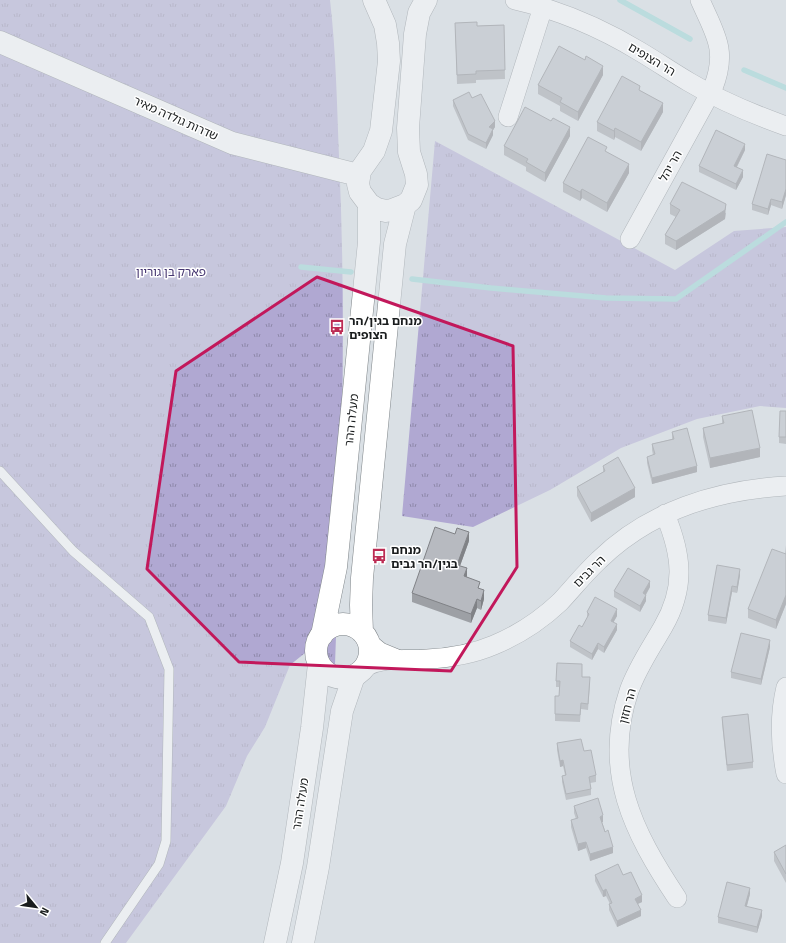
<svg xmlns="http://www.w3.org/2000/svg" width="786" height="943" font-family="'Titillium Web','Noto Sans Hebrew',sans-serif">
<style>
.grass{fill:url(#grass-tufts)}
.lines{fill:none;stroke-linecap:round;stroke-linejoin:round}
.stream{stroke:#94d7d4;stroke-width:5.5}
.service-casing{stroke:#7f8589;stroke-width:10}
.minor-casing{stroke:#7f8589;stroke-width:20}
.secondary-casing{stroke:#7f8589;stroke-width:23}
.service{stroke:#fff;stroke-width:9}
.minor{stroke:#fff;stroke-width:19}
.secondary{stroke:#fff;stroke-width:22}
.wall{fill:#9da0a5}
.shaded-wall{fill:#808286}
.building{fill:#b7bac0;stroke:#808286}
.marked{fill:none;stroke:#c2185b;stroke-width:3;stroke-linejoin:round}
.labels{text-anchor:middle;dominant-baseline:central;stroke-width:3;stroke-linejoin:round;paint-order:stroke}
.street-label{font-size:12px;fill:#191c1d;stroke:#fff}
.park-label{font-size:12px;fill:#463671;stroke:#fff}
.poi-label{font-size:12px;font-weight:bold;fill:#191c1d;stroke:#fff;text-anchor:start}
</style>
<defs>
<pattern id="grass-tufts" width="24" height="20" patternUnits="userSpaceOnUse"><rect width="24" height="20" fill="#b0a8d2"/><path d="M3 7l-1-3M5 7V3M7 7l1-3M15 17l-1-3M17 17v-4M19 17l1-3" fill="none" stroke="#8e88aa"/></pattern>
</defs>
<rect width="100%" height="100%" fill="#dae0e5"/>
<path class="grass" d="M0 0H330C336 52 337 104 339 157 347 326 341 496 335 665L305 653 290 665 265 727 247 756 226 806 126 943H0Z
M435 141 675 270 734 231 786 227V408L760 406 697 419 621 448 550 490 473 527 402 516Z"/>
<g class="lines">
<path class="stream" d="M620 0 690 39
M744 70 786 88
M301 267 351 272
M412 279 491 288 606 298 676 299 786 222"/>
<defs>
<path id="service" d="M0 471 73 551 149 617 169 669 166 841 159 864 105 943"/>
<path id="minor" d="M515 0C559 10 601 28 639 51 656 61 672 72 689 82 719 100 752 114 786 126
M508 117 543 7
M630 239 713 88C728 50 715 34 700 0
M665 514C682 555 686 587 663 627 651 648 637 668 629 691 602 771 633 832 677 898
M369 643 380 652 397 659
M364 667C387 656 403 661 427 659 449 658 473 654 494 645 518 635 541 620 560 602 573 588 585 573 599 560 649 511 717 490 786 486
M786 687C779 716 780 744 786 774"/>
<path id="secondary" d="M374 0 385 25 388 43 389 61 381 131 374 151 360 171 358 184 360 192 369 204 377 209 386 211 392 210 405 205 411 200 417 185 416 174 409 152 408 128 415 34 419 13 426 0
M0 42 232 143 358 175
M316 651a27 27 0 1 1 54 0a27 27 0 1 1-54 0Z
M362 632 361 605 362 578 395 244 405 205
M322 635 336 567 369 242V204
M275 943 292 863 312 728 319 664
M303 943 318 867 342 711 354 676"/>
</defs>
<use href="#service" class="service-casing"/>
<use href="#minor" class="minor-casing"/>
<use href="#secondary" class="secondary-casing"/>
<use href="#service" class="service"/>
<use href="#minor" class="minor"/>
<use href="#secondary" class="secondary"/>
</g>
<path class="wall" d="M455 23 477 26 504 25 505 79 476 80V83L457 84Z
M603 75 578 121 560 111V106L538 94V85Z
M640 91 663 112 641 151 615 137 614 140 597 131V122Z
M472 98 495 127 493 130V135L486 149 468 140 453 106V100Z
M570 136 545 182 526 171V167L504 155V146Z
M745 150 737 167 743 177 736 190 699 172V166Z
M607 152 629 173 607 212 582 198 580 201 563 192V183Z
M786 160V195L782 209 771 205 768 215 752 210V204Z
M670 204 726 213 725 219 676 250 665 244V235L676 217 670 214Z
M786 411V444L779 443V437Z
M722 416 760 457 710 468 703 437V428L722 424Z
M672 432 697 472 652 484 647 463V457L653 455 652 450V444L672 439Z
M603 466 635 497 591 522 577 496V487L603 472Z
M469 541 460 566 467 577 480 589 484 599 481 610 477 608 471 623 412 602V593Z
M786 545V604L776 629 748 618V609L785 554Z
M740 575 737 593 732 592 726 624 708 621V615Z
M650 587 646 595V601L640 612 614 597V591Z
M587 612 617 616 613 622 617 630 604 653 598 649 592 660 570 647V641L582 627 587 618Z
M770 647 761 685 731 678V672Z
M582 677 590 684 588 710 581 709 580 722 555 721V696H559V687H556V681Z
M722 717 753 762V768L727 771 722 723Z
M557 743 584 751 596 775V782L590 783 591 789V795L566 800 562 782V776L565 775 563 766 560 767 557 750Z
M574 806 603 822H602L613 853 590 861 586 848 578 851 571 827V820L576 819 574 813Z
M786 845V883L774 861V852Z
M595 875H623L642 902 638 904 641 916 617 927 609 910V904H610L606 896 603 897 595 881Z
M750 894 747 906 762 916 757 933 718 923V917Z"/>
<path class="shaded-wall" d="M603 66V75L578 121V112Z
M663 103V112L641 151V142Z
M495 121V127L493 130V135L486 149V143L489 127Z
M570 127V136L545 182V173Z
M615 128V137L614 140V131Z
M745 144V150L734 172V166Z
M629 164V173L607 212V203Z
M743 170V177L736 190V184Z
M582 189V198L580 201V192Z
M786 189V195L782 209V202Z
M771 199V205L768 215V209Z
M726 204 725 219 676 250V241Z
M760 448V457L710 468V458Z
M697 466V472L652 484V478Z
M635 488V497L591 522V513Z
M469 532V541L457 574V565Z
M467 568V577L464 576Z
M740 569V575L737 593V587Z
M650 581V587L643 599V593Z
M732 586V592L726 624V618Z
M484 590V599L481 610V601Z
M646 595V601L640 612V606Z
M786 595V604L776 629V620Z
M477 599V608L471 623V614Z
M617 609V616L611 627V621Z
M617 624V630L604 653V647Z
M770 640V647L761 685V679Z
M598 643V649L592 660V654Z
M563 760V766L560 767V761Z
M603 815V822L600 823V817Z
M586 842V848L578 851V844Z
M613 847V853L590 861V854Z
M750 888V894L745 912V906Z
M606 889V896L603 897V891Z
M642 895V902L635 905V899Z
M641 910V916L617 927V921Z
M762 910V916L757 933V927Z"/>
<path class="building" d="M477 22V26L504 25 505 70 476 71V74L457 75 455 23Z
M559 46 585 60 586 56 603 66 578 112 560 102 562 98 538 85Z
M622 76 640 86 639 90 663 103 641 142 615 128 614 131 597 122Z
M469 92 472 98 481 94 495 121 489 127 493 129 486 143 468 134 453 100Z
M525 107 551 121 553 118 570 127 545 173 526 162 528 159 504 146Z
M716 130 745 144 734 166 743 170 736 184 699 166Z
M588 137 607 147 605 151 629 164 607 203 582 189 580 192 563 183Z
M767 154 786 160V189L782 202 771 199 768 209 752 204Z
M682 182 726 204 725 210 676 241 665 235 680 210 670 204Z
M752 410 760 448 710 458 703 428 724 423 722 416Z
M780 411H786V437H779Z
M687 428 697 466 652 478 647 457 655 454 652 444 674 439 672 432Z
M618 457 635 488 591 513 577 487 605 471 603 466Z
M435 527 455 534 457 528 469 532 457 565 467 568 464 576 480 582 478 588 484 590 481 601 477 599 471 614 412 593Z
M772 549 786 554V595L776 620 748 609Z
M717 565 740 569 737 587 732 586 726 618 708 615Z
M628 568 650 581 643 593 646 595 640 606 614 591Z
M595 597 617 609 611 621 617 624 604 647 598 643 592 654 570 641 579 625 582 627 589 614 587 612Z
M741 633 770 640 761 679 731 672Z
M557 663 582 664V677H590L588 704 581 703 580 715 555 714V696H559L560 681H556Z
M748 714 753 762 727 765 722 717Z
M581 739 584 751 591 750 596 775 589 777 591 789 566 794 562 776 566 775 563 760 560 761 557 743Z
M598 798 603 815 600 817 605 832 608 830 613 847 590 854 586 842 578 844 571 820 578 818 574 806Z
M786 845V874L774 852Z
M618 864 623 875 631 872 642 895 635 899 641 910 617 921 609 904 612 903 606 889 603 891 595 875Z
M727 882 750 888 745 906 762 910 757 927 718 917Z"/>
<path d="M0 0H786V943H0ZM317 277 513 346 517 567 451 671 239 662 147 569 176 371Z" fill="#dae0e5" fill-opacity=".55" fill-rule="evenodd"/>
<path class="marked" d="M317 277 513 346 517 567 451 671 239 662 147 569 176 371Z"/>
<defs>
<symbol id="bus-bare" viewBox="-9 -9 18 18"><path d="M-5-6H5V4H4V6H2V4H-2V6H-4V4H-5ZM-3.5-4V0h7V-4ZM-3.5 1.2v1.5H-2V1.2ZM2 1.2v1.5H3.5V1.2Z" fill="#bc2c54" stroke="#fff" stroke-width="2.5" paint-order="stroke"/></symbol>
</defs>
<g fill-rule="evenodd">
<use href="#bus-bare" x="326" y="316" width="22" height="22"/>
<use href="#bus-bare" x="368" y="545" width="22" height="22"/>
</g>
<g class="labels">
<g class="street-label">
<text transform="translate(652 59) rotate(31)">הר הצופים</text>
<text transform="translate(176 118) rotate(24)">שדרות גולדה מאיר</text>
<text transform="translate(670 166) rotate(-61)">הר יהל</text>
<text transform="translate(351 420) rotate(-84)">מעלה ההר</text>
<text transform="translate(589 571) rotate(-45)">הר גבים</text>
<text transform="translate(627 706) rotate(-75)">הר חזון</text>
<text transform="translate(300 804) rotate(-81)">מעלה ההר</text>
</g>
<g class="park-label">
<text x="171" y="271">פארק בן גוריון</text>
</g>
<g class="poi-label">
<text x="349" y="320">מנחם בגין/הר<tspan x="349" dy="14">הצופים</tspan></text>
<text x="391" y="549">מנחם<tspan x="391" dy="14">בגין/הר גבים</tspan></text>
</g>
</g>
<g transform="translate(36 907) rotate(119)" stroke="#ffffff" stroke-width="3" paint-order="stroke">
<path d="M0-3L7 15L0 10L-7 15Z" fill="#191c1d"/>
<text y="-6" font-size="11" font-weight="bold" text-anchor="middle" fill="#191c1d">N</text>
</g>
</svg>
